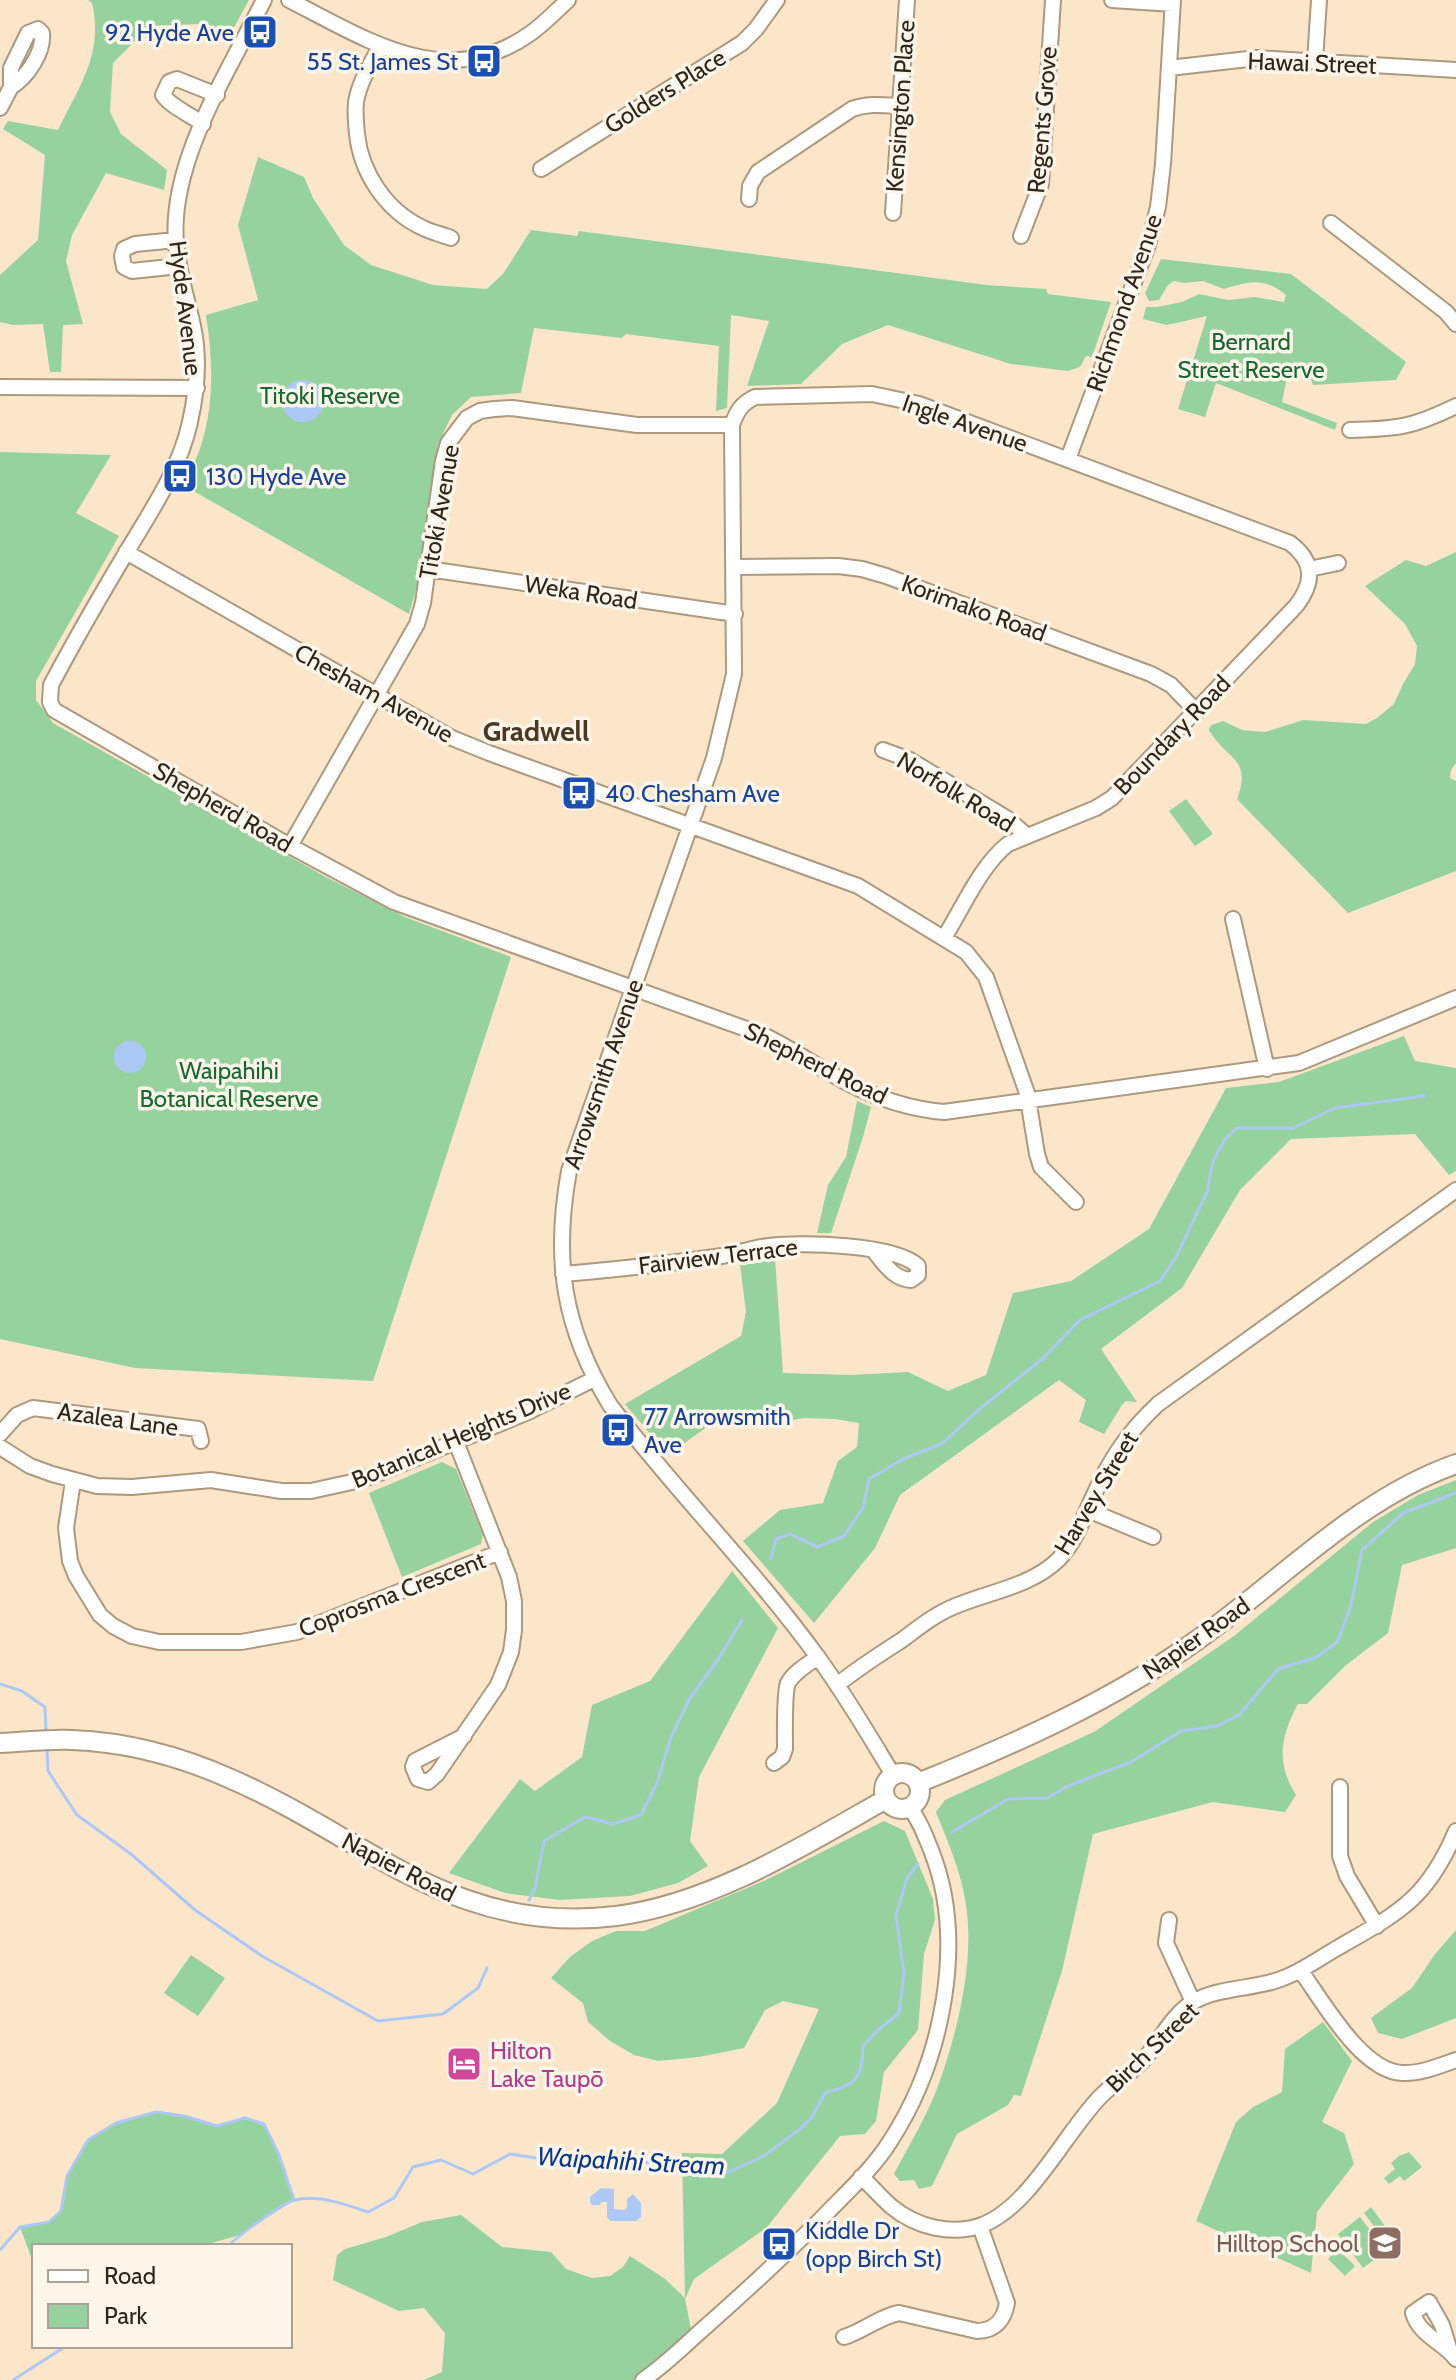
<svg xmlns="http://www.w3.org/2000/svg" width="1456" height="2380" font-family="Cabin,sans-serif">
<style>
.green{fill:#95d29e}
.water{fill:#acc8f6}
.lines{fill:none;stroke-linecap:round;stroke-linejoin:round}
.stream{stroke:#acc8f6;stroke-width:3}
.minor-casing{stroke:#ac997e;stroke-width:18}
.major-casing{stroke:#ac997e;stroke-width:22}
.minor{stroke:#fff;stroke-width:14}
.major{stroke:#fff;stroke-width:18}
.labels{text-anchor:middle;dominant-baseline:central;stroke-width:7;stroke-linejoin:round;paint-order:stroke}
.transit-label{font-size:24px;fill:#164399;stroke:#fef5ea;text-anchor:start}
.street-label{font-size:24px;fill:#2d261b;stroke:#fef5ea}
.park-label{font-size:24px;fill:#15692f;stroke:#fef5ea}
.hotel-label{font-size:24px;fill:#b23c85;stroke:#fef5ea;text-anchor:start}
.education-label{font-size:24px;fill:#785e54;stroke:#fef5ea;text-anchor:end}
.water-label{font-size:26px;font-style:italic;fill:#05398d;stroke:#fef5ea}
.quarter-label{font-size:28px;font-weight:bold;fill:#493921;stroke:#fef5ea}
</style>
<rect width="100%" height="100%" fill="#fbe6c9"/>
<path class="green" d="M88 0H249L231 33 198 24 150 26 113 63 110 112 121 134 167 170 164 190 106 173 72 235 66 261 83 324 63 325 61 372H50L43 324 13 325 0 322V275L38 240 45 155 3 129 8 121 58 130C79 87 104 53 92 3Z
M258 157 304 177 313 198 344 245 371 265 433 285 487 289 503 274 531 230 577 236 579 231 987 285 1046 289 1048 294 1111 302 1092 357 1086 356 1080 367 1068 371 1011 364 888 325 842 344 801 384 747 386 769 321 731 315 727 408 716 411 719 346 626 334 622 338 534 328 521 393 471 397 452 415 438 444 417 586 409 614 183 485C215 433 215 373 206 315L258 300 238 225Z
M1161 259 1291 274 1406 362 1396 380 1313 385 1305 364 1304 366 1290 363 1282 402 1337 423 1335 430 1216 383 1205 417 1178 409 1207 316 1167 325 1143 319 1146 307H1157L1182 302 1199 294 1228 300 1255 297 1284 302 1286 295C1264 277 1249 281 1224 289L1203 281 1184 283 1174 281 1168 285 1159 300 1149 301 1145 293Z
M0 452 111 455 76 513 119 536 36 681V700L53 723 324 876 405 917 511 957 373 1381 135 1368 0 1339Z
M1456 552V763L1451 770 1450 778 1456 781V871L1348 913 1237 799C1253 758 1226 760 1209 730L1211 725 1223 721 1242 730 1265 732 1303 720 1366 724 1377 718 1394 704 1403 684 1415 664 1417 646 1405 624 1365 586 1406 560 1426 566Z
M1186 799 1213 834 1195 846 1169 811Z
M1404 1036 1415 1061 1456 1068V1171L1449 1175 1415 1134 1291 1139 1240 1190 1182 1288 1101 1349 1137 1402 1126 1401 1122 1405 1104 1434 1079 1422 1086 1400 1059 1380 900 1495 875 1548 814 1623 743 1541 780 1510 823 1503 838 1461 857 1447 859 1423 835 1419 804 1418 771 1424 722 1416 668 1455 625 1404 741 1336 746 1312 740 1264 775 1258 783 1373 850 1375 908 1372 948 1391 986 1375 1013 1293 1071 1281 1149 1229 1226 1088 1279 1082Z
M857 1101 871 1107 863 1137 831 1233H817L828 1185 846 1157Z
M442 1462 456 1469 483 1535 481 1544 402 1577 369 1493Z
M1456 1480V1548L1402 1565 1388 1633 1345 1666 1307 1704H1298C1280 1737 1276 1763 1296 1795L1285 1812 1213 1802 1093 1834 1062 1971 1021 2096 1014 2095 1008 2105 957 2134 932 2186 919 2189 914 2180 900 2181 894 2174C909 2145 927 2116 938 2086 958 2031 976 1957 965 1899 960 1869 947 1840 936 1812L945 1800 1094 1732 1234 1636 1373 1522 1418 1495Z
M732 1571 778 1628 699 1777 690 1841 708 1866 678 1883 630 1896 560 1900 505 1893 449 1873 520 1779 535 1791 582 1757 592 1705 650 1681Z
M884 1821 905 1831 933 1899 935 1920 924 1954 918 2030 884 2072 876 2121 865 2134 840 2136 767 2227 694 2279 685 2299 693 2339 640 2380H424L442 2372 445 2333 424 2308 399 2311 333 2280 337 2255 345 2249 386 2237 422 2222 461 2215 502 2247 551 2252 566 2269 592 2278 610 2276 623 2267 630 2256 665 2279 685 2298 682 2153 722 2154 777 2103 819 2009 783 2001 765 2010 744 2048 699 2057 658 2061 634 2055 610 2041 588 2022 583 2003 551 1978 570 1957 592 1941 616 1931H645L768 1879Z
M1456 1930V2018L1402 2039 1378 2033 1371 2018 1412 1988 1435 1954Z
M191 1955 225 1978 198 2016 164 1993Z
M1323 2022 1352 2061 1322 2122 1344 2133 1354 2164 1317 2212 1311 2273 1196 2221 1236 2122 1253 2107 1282 2092 1285 2049Z
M156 2112 184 2116 217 2126 245 2118 264 2124 279 2155 294 2200 240 2235 201 2246H34V2258L31 2257 20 2227 49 2222 61 2211 67 2176 88 2140 116 2123Z
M1409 2152 1422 2167 1404 2181 1400 2176 1389 2184 1384 2178 1395 2169 1391 2163 1399 2156Z
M1371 2207 1396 2241 1389 2246 1364 2213Z
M1360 2217 1386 2251 1363 2268 1338 2234Z
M1338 2249 1355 2266 1345 2276 1328 2259Z"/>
<path class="water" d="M282 401a21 21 0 1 1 42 0a21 21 0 1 1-42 0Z
M114 1057a16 16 0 1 1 32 0a16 16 0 1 1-32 0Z
M601 2188 614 2189V2209L624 2210 627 2207V2199L633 2194 641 2203V2217L636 2221H610L607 2217V2202H601L600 2205H592L590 2202V2197Z"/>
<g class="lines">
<path class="stream" d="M771 1559 776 1539 790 1534 817 1547 844 1536 863 1508 869 1479 903 1459 943 1443 977 1411 1042 1359 1080 1320 1160 1281 1176 1257 1207 1192 1213 1161 1225 1139 1237 1128H1293L1335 1108 1424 1096
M0 1684 22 1691 45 1707 46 1732
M47 1748 48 1771 77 1815 131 1854 195 1910 262 1956 378 2021 443 2014 478 1988 487 1968
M952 1832 1008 1799 1047 1798 1068 1786 1131 1762 1181 1731 1217 1726 1239 1715 1278 1669 1317 1657 1338 1641 1351 1605 1362 1550 1403 1513 1456 1493
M529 1900 535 1888 544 1841 585 1817 613 1824 641 1815 657 1783 671 1737 690 1698 717 1661 742 1620
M228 2246C238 2236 282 2203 295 2200 316 2194 348 2205 368 2212L394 2198 413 2167 441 2160 473 2174 510 2154 549 2160 577 2155 616 2162 685 2163 728 2172 762 2157 800 2129 812 2117 825 2093C856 2084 862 2080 863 2046L878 2030 899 2013 904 1974 896 1915 907 1878 918 1864
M0 2250 20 2227 49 2222 61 2211 67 2176 88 2140 116 2123 156 2112 184 2116 217 2126 245 2118 264 2124 279 2155 294 2200
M13 2380 66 2346"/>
<defs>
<path id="minor" d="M264 0C229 71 169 162 176 243 178 271 187 298 193 326 200 358 197 391 190 422 180 468 153 508 129 548 102 593 76 638 51 685L50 702 54 710 290 846 394 902 763 1035C791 1048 816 1066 844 1081 874 1097 909 1109 944 1112L1299 1063 1456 998
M289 0C368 40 446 94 531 33 545 23 556 11 568 0
M1112 0 1173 4
M381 46C371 62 361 79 357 97 354 108 356 122 357 134 361 173 386 210 421 227 430 232 441 234 451 238
M1315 61 1319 0
M1169 68 1257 58 1456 70
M0 108 11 87V68L28 33 38 29 42 33C44 53 27 77 11 87
M203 124C191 115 170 106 163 95L169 82 177 79 217 95
M541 169 742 43 756 29 777 0
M749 199 750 186 758 172 852 109C868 103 883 105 900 106
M893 213 907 0
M1331 223 1446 312 1456 324
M1021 236 1041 184 1053 0
M176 240 135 244 124 249 122 256 124 267 132 271 179 266
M0 387 197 388
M1350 430C1398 429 1413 427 1456 406
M1068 459 1148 245 1158 207 1163 164 1173 0
M126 552 452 738 489 753 858 886 966 952 986 977 1027 1093 1037 1154 1041 1167 1076 1202
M733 567 838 566 862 569 886 576 1151 674 1171 685 1197 712
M428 569 735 614
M1309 569 1338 563
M883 750 910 760 1008 819 1027 836
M290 846 417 624 423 603 443 461 448 443 467 418 480 411 494 409 512 408 637 425H732
M1233 919 1267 1069
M563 1274C614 1270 665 1264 715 1257 733 1255 751 1248 769 1246 801 1242 895 1244 918 1266V1275L911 1280C893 1279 884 1263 873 1250
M0 1434 17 1415 33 1408 198 1429 201 1441
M456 1442 509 1577 514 1601V1630L511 1652 498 1685 437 1774 428 1782 418 1779 413 1767 415 1761 464 1736
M0 1447 30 1466 52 1474 97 1486 132 1487 211 1480 281 1491H311L361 1480 387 1470 528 1412 594 1379
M73 1481 66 1528 70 1561 76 1576 100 1615 113 1626 132 1636 159 1642H241L297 1632 500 1552
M1088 1510 1153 1537
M837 1685C857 1669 880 1654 902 1640 918 1628 934 1615 953 1607 987 1592 1030 1587 1058 1560 1076 1542 1082 1520 1093 1497 1110 1459 1128 1432 1158 1404L1456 1190
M774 1763 782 1757 785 1749C785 1736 784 1692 788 1683 794 1672 808 1664 818 1657
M893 1775C869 1735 845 1694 817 1656 753 1568 675 1491 610 1405 563 1328 553 1259 569 1171L714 758 734 674 732 425C737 411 741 404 755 397L872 394 919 404 1290 543C1315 562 1314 583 1296 606L1112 798 1096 808 1008 844C981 865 962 909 944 938
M1340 1787V1856L1347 1876 1377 1926
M1169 1920 1166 1943 1193 2002
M1300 1970C1323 2001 1361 2071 1402 2073 1420 2074 1439 2066 1456 2060
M861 2177C872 2186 881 2198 892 2207 916 2227 952 2236 982 2225 1030 2207 1065 2133 1100 2097 1114 2082 1133 2073 1146 2057 1160 2040 1173 2014 1193 2002 1217 1988 1249 1989 1275 1981 1298 1974 1318 1959 1339 1947 1400 1912 1427 1899 1456 1831
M844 2337C863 2331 881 2316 899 2313L977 2331C995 2331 1004 2320 1007 2303L980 2226
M1450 2351 1442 2325 1429 2302 1413 2313C1419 2335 1443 2342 1456 2359
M643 2380C665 2365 684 2346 703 2329 745 2292 784 2256 823 2217 847 2192 873 2169 891 2140 943 2059 967 1940 931 1850 925 1835 919 1819 909 1807"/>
<path id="major" d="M0 1743C24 1742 48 1739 72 1740 126 1742 182 1757 231 1779 365 1837 454 1936 616 1916 711 1904 803 1846 886 1799
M884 1791a18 18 0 1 1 36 0a18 18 0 1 1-36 0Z
M918 1783C1015 1744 1114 1700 1200 1638 1284 1578 1357 1499 1456 1464"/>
</defs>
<use href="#minor" class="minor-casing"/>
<use href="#major" class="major-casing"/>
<use href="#minor" class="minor"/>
<use href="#major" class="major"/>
</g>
<defs>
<symbol id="bus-square" viewBox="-11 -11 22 22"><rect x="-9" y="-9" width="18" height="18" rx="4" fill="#1a4fb4" stroke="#fef5ea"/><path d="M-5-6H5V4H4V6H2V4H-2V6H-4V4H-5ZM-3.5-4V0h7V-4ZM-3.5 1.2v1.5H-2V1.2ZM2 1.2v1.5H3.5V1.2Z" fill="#fff"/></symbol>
<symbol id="hotel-square" viewBox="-11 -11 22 22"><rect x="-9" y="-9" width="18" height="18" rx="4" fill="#d1479c" stroke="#fef5ea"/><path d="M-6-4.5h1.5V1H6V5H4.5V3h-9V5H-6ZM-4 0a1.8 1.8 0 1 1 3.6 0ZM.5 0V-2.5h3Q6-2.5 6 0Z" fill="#fff"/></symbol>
<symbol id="school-square" viewBox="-11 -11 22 22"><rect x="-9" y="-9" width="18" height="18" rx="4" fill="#8d6e63" stroke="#fef5ea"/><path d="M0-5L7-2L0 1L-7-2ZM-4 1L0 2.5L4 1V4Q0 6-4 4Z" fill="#fff"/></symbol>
</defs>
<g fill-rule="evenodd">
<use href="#bus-square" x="240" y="12" width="40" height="40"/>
<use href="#bus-square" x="464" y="41" width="40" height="40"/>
<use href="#bus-square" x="160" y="456" width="40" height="40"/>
<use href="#bus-square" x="559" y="773" width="40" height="40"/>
<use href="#bus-square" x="598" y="1410" width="40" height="40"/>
<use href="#hotel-square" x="444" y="2044" width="40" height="40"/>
<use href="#school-square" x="1365" y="2223" width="40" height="40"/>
<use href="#bus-square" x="759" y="2224" width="40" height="40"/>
</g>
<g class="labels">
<g class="transit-label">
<text x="234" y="32" text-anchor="end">92 Hyde Ave</text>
<text x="458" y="61" text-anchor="end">55 St. James St</text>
<text x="206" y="476">130 Hyde Ave</text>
<text x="605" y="793">40 Chesham Ave</text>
<text x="644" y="1416">77 Arrowsmith<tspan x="644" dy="28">Ave</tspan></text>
<text x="805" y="2230">Kiddle Dr<tspan x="805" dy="28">(opp Birch St)</tspan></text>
</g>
<g class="street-label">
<text transform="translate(1312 63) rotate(2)">Hawai Street</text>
<text transform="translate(665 91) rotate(-32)">Golders Place</text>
<text transform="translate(900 106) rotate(-86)">Kensington Place</text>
<text transform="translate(1042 120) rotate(-85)">Regents Grove</text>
<text transform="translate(1124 303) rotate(-71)">Richmond Avenue</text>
<text transform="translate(186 308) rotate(83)">Hyde Avenue</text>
<text transform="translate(965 423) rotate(19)">Ingle Avenue</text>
<text transform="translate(439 512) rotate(-80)">Titoki Avenue</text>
<text transform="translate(581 592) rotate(9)">Weka Road</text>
<text transform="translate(974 608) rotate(20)">Korimako Road</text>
<text transform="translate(374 693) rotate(29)">Chesham Avenue</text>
<text transform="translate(1172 735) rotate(-46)">Boundary Road</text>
<text transform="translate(956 792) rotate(31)">Norfolk Road</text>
<text transform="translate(223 807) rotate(30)">Shepherd Road</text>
<text transform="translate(816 1063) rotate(26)">Shepherd Road</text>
<text transform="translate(603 1074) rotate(-71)">Arrowsmith Avenue</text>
<text transform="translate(718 1256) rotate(-7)">Fairview Terrace</text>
<text transform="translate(118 1419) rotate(8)">Azalea Lane</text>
<text transform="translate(461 1435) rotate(-23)">Botanical Heights Drive</text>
<text transform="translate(1096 1493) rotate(-59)">Harvey Street</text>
<text transform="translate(392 1594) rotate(-21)">Coprosma Crescent</text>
<text transform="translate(1196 1638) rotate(-35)">Napier Road</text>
<text transform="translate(399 1867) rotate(27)">Napier Road</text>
<text transform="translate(1152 2047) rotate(-44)">Birch Street</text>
</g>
<g class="park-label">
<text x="1251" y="341">Bernard<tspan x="1251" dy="28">Street Reserve</tspan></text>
<text x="330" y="395">Titoki Reserve</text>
<text x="229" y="1070">Waipahihi<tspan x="229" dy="28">Botanical Reserve</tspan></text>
</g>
<g class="hotel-label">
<text x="490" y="2050">Hilton<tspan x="490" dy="28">Lake Taupō</tspan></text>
</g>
<g class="education-label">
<text x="1359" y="2243">Hilltop School</text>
</g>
<g class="water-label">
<text transform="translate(631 2161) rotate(3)">Waipahihi Stream</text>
</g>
<g class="quarter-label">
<text x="536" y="731">Gradwell</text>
</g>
</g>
<rect x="32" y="2244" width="260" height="104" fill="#fef5ea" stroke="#aaa297" stroke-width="2"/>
<rect x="48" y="2270" width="40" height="12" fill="#ffffff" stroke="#aaa297" stroke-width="2"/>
<text x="104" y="2284" font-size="24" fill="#2d261b">Road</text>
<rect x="48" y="2304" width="40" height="24" fill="#95d29e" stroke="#aaa297" stroke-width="2"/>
<text x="104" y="2324" font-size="24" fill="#2d261b">Park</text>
</svg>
